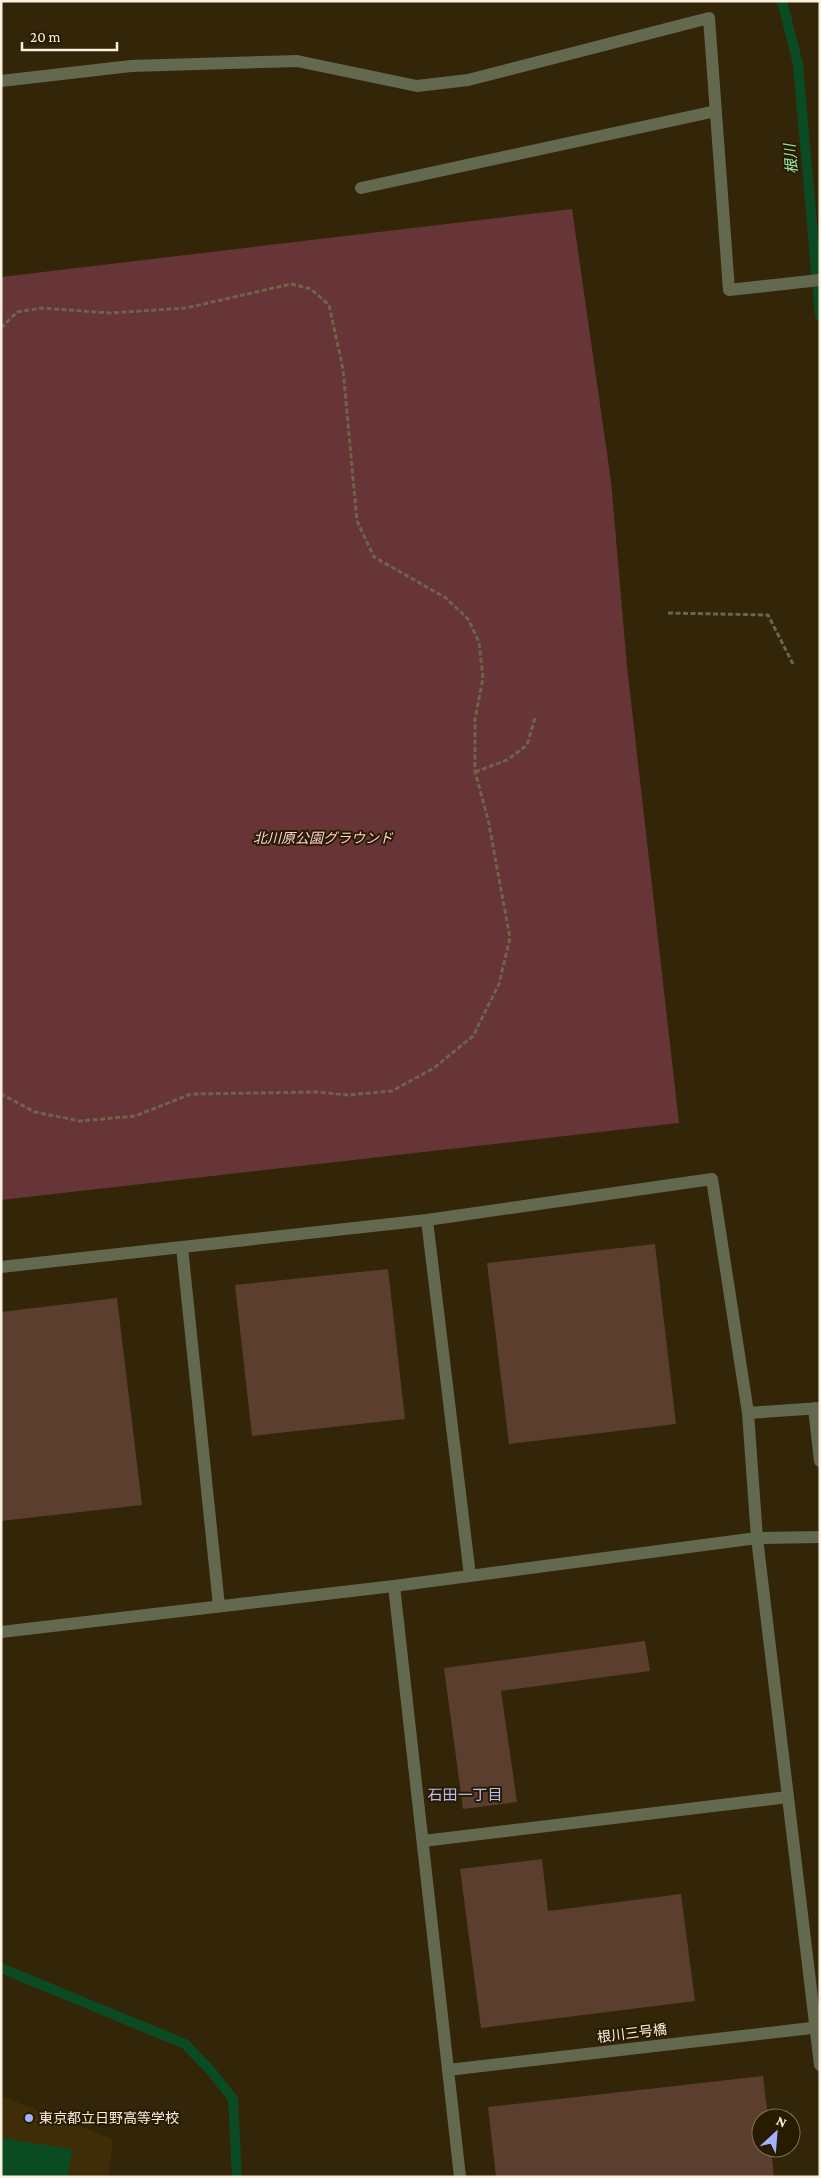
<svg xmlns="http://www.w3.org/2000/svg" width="821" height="2178" font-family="'Crimson Pro','Noto Sans JP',serif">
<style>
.built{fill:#3e2d06}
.green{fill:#673438}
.water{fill:#0b4b24}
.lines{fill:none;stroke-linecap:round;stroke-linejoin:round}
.stream{stroke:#0b4b24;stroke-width:10}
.building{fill:#5b3e2d}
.path{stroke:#6f6349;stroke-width:3;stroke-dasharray:5 2.5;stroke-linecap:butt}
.service{stroke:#63694f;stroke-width:12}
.poi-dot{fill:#a2b2fd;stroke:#291b00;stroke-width:2}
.labels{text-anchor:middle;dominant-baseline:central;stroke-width:4;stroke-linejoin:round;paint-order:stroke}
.park-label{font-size:14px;font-style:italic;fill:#fed3d5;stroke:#291b00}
.street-label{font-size:14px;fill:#faf1e0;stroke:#291b00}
.poi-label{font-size:14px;fill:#faf1e0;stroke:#291b00;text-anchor:start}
.water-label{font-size:15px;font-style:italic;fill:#9befb0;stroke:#291b00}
.neighbourhood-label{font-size:15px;fill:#b3c0f8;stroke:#291b00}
</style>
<rect width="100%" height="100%" fill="#332507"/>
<path class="built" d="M1 2096 113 2139 108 2177H1Z"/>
<path class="green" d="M572 209 611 481 627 666 679 1123 1 1200V277Z"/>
<path class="water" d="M1 2138 72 2149 68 2177H1Z"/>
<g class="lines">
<path class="stream" d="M782 1 798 64 820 316
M1 1968 185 2044 211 2071 233 2099 237 2177"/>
</g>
<path class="building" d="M655 1244 676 1424 509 1444 487 1263Z
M388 1269 405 1419 252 1436 235 1285Z
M117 1298 142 1505 1 1521V1312Z
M645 1641 650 1671 501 1691 517 1802 463 1809 444 1668Z
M542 1859 548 1911 681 1894 695 2001 481 2028 460 1869Z
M763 2076 768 2118H761V2148H771L774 2177H496L488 2107Z"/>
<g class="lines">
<path class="path" d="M1 328 17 312 42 308 110 313 186 308 291 284 311 289 329 305 343 369 357 521 374 557 446 598 468 619 479 642 483 678 475 719V772L488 819 510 938 499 984 473 1036 434 1068 392 1091 347 1095 317 1092 191 1094 135 1116 80 1121 35 1112 1 1094
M1 469V487
M668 613 768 615 793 664
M475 772 507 760 527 745 535 718"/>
<path class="service" d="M1 81 131 66 297 61 417 86 468 80 709 18 729 290 820 280
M361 188 716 111
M427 1220 470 1576
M182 1247 219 1606
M1 1267 427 1220 712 1179 748 1413
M814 1408 820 1461
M820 1408 748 1413 757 1538 820 2065
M394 1586 460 2177
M1 1632 394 1586 757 1538 820 1537
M423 1841 788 1797
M448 2070 820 2027"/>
</g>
<circle class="poi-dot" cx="29" cy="2118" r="5"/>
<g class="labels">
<g class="park-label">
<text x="323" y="838">北川原公園グラウンド</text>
</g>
<g class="street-label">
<text transform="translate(632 2033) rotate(-7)">根川三号橋</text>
</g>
<g class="poi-label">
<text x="39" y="2118">東京都立日野高等学校</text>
</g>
<g class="water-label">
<text transform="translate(791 159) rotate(-95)">根川</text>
</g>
<g class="neighbourhood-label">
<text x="465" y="1795">石田一丁目</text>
</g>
</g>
<rect width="821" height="2178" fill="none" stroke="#faf1e0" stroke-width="5"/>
<g transform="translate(776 2133) rotate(26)"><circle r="24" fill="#291b00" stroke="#7d715a"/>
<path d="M0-4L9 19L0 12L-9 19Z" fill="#a2b2fd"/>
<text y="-8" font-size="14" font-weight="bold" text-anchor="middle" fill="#faf1e0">N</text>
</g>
<path d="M22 42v8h95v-8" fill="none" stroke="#faf1e0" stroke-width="2.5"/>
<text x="30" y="42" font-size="15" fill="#faf1e0" stroke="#291b00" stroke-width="4" paint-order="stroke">20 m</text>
</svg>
